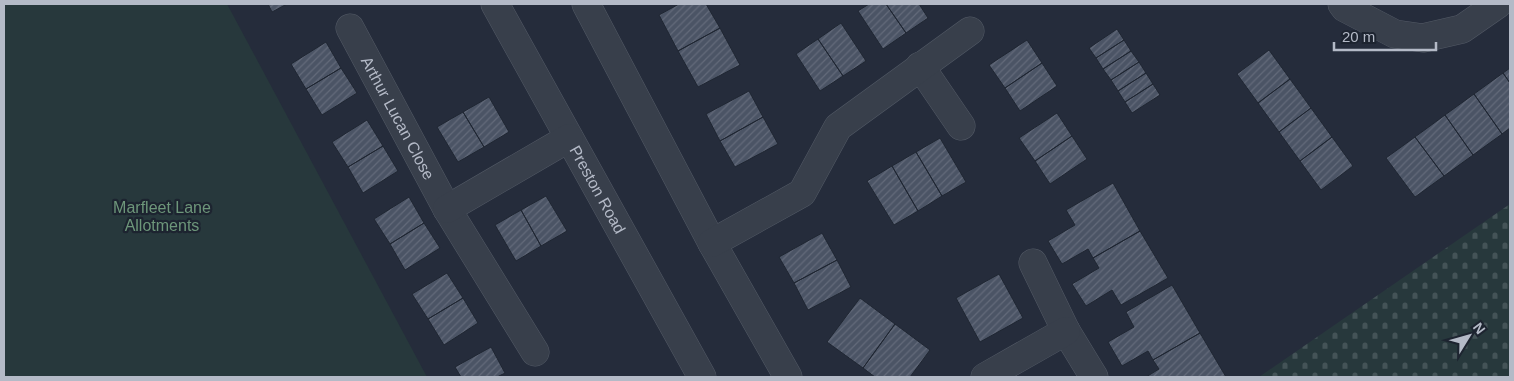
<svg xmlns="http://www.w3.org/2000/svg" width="1514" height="381" font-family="Helvetica,sans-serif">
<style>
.cemetery{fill:url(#cemetery-stones)}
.garden{fill:#27383c}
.building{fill:url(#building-hatch);stroke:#1f2632}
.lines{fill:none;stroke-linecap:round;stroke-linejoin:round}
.minor-casing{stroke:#535a66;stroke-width:29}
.minor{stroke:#383f4b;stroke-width:28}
.labels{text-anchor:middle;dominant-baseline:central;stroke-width:4.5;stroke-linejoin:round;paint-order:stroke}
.street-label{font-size:16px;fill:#b4bac7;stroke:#1d2430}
.park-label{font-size:16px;fill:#6d967a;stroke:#1d2430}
</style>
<defs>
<pattern id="cemetery-stones" width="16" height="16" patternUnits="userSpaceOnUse" patternTransform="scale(1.25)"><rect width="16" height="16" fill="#27383c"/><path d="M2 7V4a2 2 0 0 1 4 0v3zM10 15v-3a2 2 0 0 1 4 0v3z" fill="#445357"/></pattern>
<pattern id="building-hatch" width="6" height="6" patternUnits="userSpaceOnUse" patternTransform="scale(1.25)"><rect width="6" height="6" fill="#4b5465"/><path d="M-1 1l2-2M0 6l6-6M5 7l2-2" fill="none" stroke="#636a7a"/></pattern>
</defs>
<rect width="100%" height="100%" fill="#252c3b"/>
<path class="cemetery" d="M1510 204V377H1259Z"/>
<path class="garden" d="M4 4H227L427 377H4Z"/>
<path class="building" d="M268 4H287L272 12Z
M679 4H706L720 28 678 51 659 15Z
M869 4H886L906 33 883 49 858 11Z
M886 4H919L928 18 906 33Z
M841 23 866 61 843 76 818 39Z
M720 28 740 65 698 87 678 51Z
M1117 29 1124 40 1096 58 1089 48Z
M818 39 843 76 820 91 796 54Z
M1027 40 1042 63 1005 88 989 65Z
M1124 40 1131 51 1103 69 1096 58Z
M326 42 341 68 306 89 291 64Z
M1269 50 1290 79 1258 103 1237 74Z
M1131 51 1139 62 1111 80 1103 69Z
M1139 62 1146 73 1118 91 1111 80Z
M1042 63 1057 86 1020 111 1005 88Z
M341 68 357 93 322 115 306 89Z
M1510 68V83L1503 73Z
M1146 73 1153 84 1125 102 1118 91Z
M1503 73 1510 83V128L1502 134 1474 94Z
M1290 79 1311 108 1279 132 1258 103Z
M1153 84 1160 95 1132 113 1125 102Z
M749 91 763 117 720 141 706 114Z
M1474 94 1502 134 1473 155 1445 115Z
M489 97 509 132 484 147 463 112Z
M1311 108 1332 137 1300 161 1279 132Z
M463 112 484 147 458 162 437 127Z
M1057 113 1072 136 1035 161 1019 138Z
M1445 115 1473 155 1444 176 1415 137Z
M763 117 778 144 735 167 720 141Z
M367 120 383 146 348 167 332 142Z
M1072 136 1087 159 1050 184 1035 161Z
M1332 137 1353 166 1321 190 1300 161Z
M1415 137 1444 176 1415 197 1386 158Z
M940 138 966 182 942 196 916 152Z
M383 146 398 171 363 193 348 167Z
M916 152 942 196 918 211 892 166Z
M892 166 918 211 894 225 867 181Z
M1113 183 1140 231 1093 258 1088 249 1062 264 1048 241 1075 225 1066 210Z
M546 196 567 231 541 246 521 210Z
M409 197 424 223 390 244 374 219Z
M521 210 541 246 516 261 495 225Z
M424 223 440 248 405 270 390 244Z
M1140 231 1168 278 1121 305 1112 290 1086 306 1072 284 1099 268 1093 258Z
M822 233 837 260 794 283 779 257Z
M837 260 851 287 808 310 794 283Z
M447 273 463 298 428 319 412 294Z
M999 274 1023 318 980 342 956 298Z
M1172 285 1200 333 1153 360 1148 351 1122 366 1108 342 1134 327 1126 312Z
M463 298 478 323 444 345 428 319Z
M860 298 895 324 863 368 827 342Z
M895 324 930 350 910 377H875L863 368Z
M1200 333 1226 377H1146L1159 369 1153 360Z
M491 347 505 373 497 377H461L455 367Z"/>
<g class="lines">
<defs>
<g id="minor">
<path id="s1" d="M495 4 702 377"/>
<path d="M586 4 712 243 788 377"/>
<path d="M1342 4 1345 8 1395 34 1423 38 1462 29 1498 4"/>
<path id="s2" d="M350 28 447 209 535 352"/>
<path d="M920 66 961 126"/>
<path d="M447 209 569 138"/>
<path d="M712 243 802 193 838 127 970 31"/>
<path d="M1033 263 1066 331 1094 377"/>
<path d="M985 377 1066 331"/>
</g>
</defs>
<use href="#minor" class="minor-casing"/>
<use href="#minor" class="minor"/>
</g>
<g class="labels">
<g class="street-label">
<text stroke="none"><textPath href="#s2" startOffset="102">Arthur Lucan Close</textPath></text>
<text stroke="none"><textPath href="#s1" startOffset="212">Preston Road</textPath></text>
</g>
<g class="park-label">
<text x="162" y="207">Marfleet Lane<tspan x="162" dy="18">Allotments</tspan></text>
</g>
</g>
<rect width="1514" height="381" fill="none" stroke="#b4bac7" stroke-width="10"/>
<g transform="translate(1469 336) rotate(53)" stroke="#1d2430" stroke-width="4" paint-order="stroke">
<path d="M0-4L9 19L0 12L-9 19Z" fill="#b4bac7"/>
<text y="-8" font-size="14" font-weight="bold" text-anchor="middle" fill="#b4bac7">N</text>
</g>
<path d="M1334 42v8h102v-8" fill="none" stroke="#b4bac7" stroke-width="2.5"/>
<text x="1342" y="42" font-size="15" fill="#b4bac7" stroke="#1d2430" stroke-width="4" paint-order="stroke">20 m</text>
</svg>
